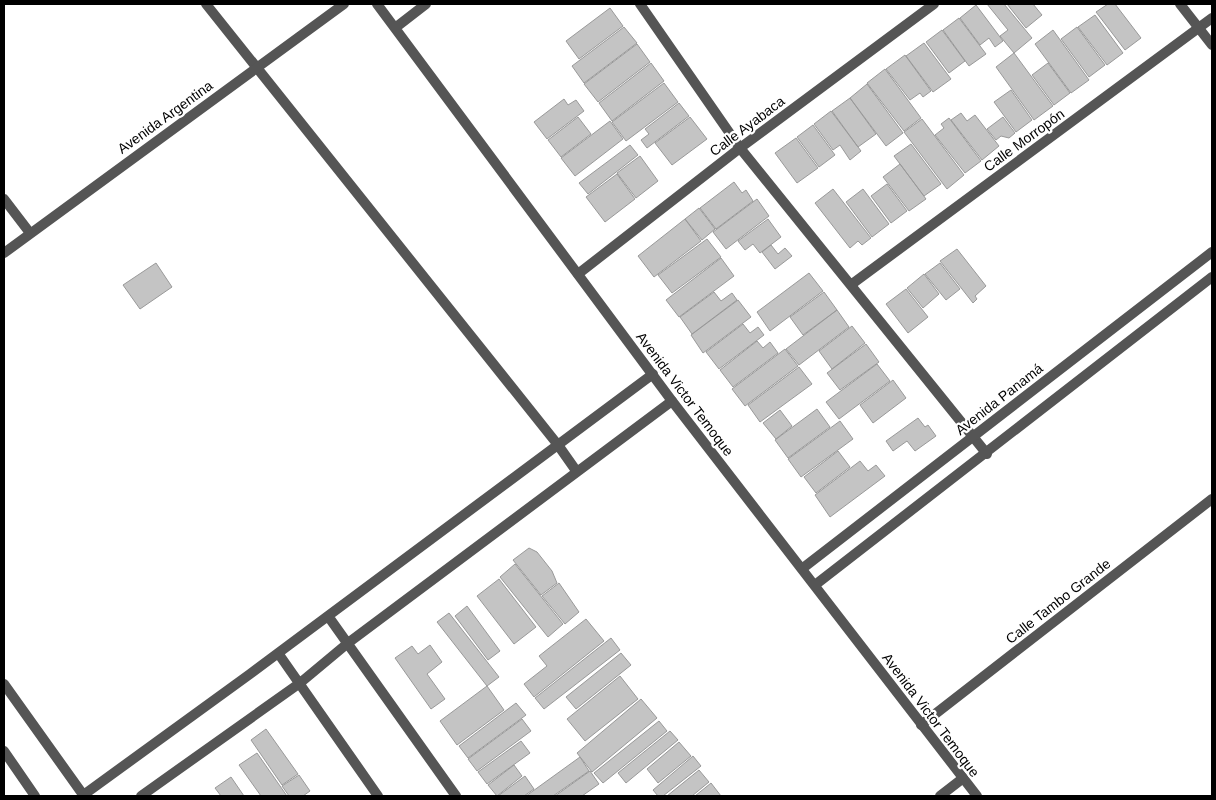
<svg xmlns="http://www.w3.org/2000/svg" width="1216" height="800" font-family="Arial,sans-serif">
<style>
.building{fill:#c4c4c4;stroke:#999}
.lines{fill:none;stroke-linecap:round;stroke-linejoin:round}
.minor{stroke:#555;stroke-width:10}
.tertiary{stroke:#555;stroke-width:10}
.labels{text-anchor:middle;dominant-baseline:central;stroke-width:4.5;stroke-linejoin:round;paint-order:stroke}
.street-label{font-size:14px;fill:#000;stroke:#fff}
</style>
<rect width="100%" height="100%" fill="#fff"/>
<path class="building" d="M987 4H1004L1032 38 1014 53 1000 36 1008 30Z
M1007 4H1033L1042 15 1026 28Z
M1108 4H1115L1141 38 1125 50 1096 12Z
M976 5 1003 41 995 47 989 38 980 45 960 18Z
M610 8 623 26 579 59 566 41Z
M1095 15 1123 53 1107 65 1078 27Z
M959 18 986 54 969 66 943 30Z
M624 27 637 43 584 83 572 66Z
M1077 27 1105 65 1089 77 1061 39Z
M942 30 965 61 949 73 926 42Z
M1053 30 1089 80 1071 93 1035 44Z
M924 43 951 79 933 92 906 56Z
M637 44 650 62 598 102 584 84Z
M1014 53 1053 106 1034 120 996 67Z
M905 55 931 91 923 97 920 93 910 100 886 69Z
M651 63 664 81 612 121 599 103Z
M1048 63 1070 93 1054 105 1032 75Z
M885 69 921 118 904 131 867 83Z
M664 83 678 102 626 141 612 122Z
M867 84 903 133 886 146 850 98Z
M1011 90 1032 120 1016 132 994 102Z
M850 98 876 134 858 147 832 111Z
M564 99 568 105 576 100 584 111 547 139 534 122Z
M679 103 689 116 647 148 641 140 649 134 645 129Z
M831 111 861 151 850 160 840 145 833 150 814 124Z
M961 113 967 121 975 115 999 146 982 160 951 120Z
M578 117 591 134 561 157 548 140Z
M690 117 707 139 672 165 655 143Z
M1003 117 1015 133 1009 138 1001 136 996 140 987 129Z
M949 118 981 161 965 173 935 135 944 128 941 124Z
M922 119 964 175 947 189 904 132Z
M610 121 623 139 575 176 561 158Z
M813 125 835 155 819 167 797 137Z
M796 138 818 168 797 183 775 153Z
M911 144 941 184 924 196 894 156Z
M630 145 638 155 588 194 579 183Z
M640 156 658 181 636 198 617 173Z
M900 164 926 199 909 211 883 177Z
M617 174 635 199 605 222 586 197Z
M734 182 742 193 746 190 753 201 716 229 700 208Z
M887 184 907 211 891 223 871 196Z
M833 189 871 238 862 245 858 241 850 248 815 203Z
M863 189 889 224 872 237 846 202Z
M757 199 769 216 726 249 713 232Z
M699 208 715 229 702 240 685 219Z
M685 219 701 241 654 277 638 256Z
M768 219 781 237 760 253 753 244 745 250 738 241Z
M707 239 721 257 672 293 658 275Z
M771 245 778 254 785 248 792 256 775 269 762 252Z
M957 249 986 286 975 296 977 299 973 303 940 261Z
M721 258 734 276 679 317 666 300Z
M156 263 172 287 140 309 123 285Z
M940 263 960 289 946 300 925 274Z
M809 273 823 291 770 331 757 312Z
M924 274 939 294 923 308 907 288Z
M906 289 928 317 908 333 886 304Z
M714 292 721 301 732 293 737 300 692 334 680 317Z
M824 292 837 310 803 335 790 317Z
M738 300 751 317 703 353 691 335Z
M837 310 849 327 799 365 786 349Z
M743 324 750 333 758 327 764 335 719 369 706 352Z
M852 326 865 343 832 369 819 351Z
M757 341 763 348 770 342 778 353 733 387 720 370Z
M866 344 879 362 840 390 827 373Z
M785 349 798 366 745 406 732 389Z
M877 364 890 381 839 419 826 402Z
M799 367 812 384 760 422 748 405Z
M893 380 906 398 873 423 860 405Z
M817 409 830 427 788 458 775 440Z
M780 410 792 426 776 439 763 423Z
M918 418 925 427 928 425 936 436 915 451 907 441 893 451 886 441Z
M840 421 853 439 801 477 788 459Z
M838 451 850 467 816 493 804 477Z
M860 461 868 471 876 465 885 476 830 517 815 495Z
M529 548 537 552 552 571 557 583 541 595 513 560Z
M515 564 563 624 548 637 500 577Z
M499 579 536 627 514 644 477 596Z
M559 583 579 612 565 624 542 596Z
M467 606 500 651 488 660 455 616Z
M449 613 499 677 487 686 437 622Z
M586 619 604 641 534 697 524 684 547 666 539 656Z
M611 638 620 650 544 709 535 698Z
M430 645 442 662 427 674 445 699 431 709 395 658 412 646 418 654Z
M621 653 631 665 576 709 566 697Z
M620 676 638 699 585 741 567 719Z
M487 686 504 710 457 745 440 721Z
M641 699 657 718 592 772 577 753Z
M516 703 526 715 468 758 459 746Z
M522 719 531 731 477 771 468 759Z
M659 721 667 731 603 783 594 773Z
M266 729 298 774 282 785 251 740Z
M670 731 678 740 626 783 618 773Z
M521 741 530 753 487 784 478 772Z
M679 742 691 756 658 783 647 769Z
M257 753 287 796H261L239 765Z
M693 756 701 766 663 796H658L653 790Z
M580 757 589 771 553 796H526Z
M514 765 522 776 497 796 488 785Z
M699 770 709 782 692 796H667Z
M590 771 599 784 582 796H555Z
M299 775 310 791 303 796H289L282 786Z
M525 776 534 789 524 796H498Z
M231 777 244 796H221L215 788Z
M711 783 721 796H695Z"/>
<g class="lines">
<path class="minor" d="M206 4 558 445 577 472
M640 4 740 148 987 454
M4 199 30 233
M578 274 740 148 934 4
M852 284 1212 18
M328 616 456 796
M278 653 378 796
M4 684 84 796
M921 725 1212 499
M4 751 35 796
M82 796 250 674 653 374
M141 796 300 683 348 643 672 401
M940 796 962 779"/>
<path class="tertiary" d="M377 4 672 401 977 796
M1180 4 1212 45
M395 28 426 4
M4 253 344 4
M803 568 1212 252
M815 585 1212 277"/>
</g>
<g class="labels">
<g class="street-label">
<text transform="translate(165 117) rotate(-36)">Avenida Argentina</text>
<text transform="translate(747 126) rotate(-37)">Calle Ayabaca</text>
<text transform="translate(1024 140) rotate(-36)">Calle Morropón</text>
<text transform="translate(685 394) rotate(53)">Avenida Victor Temoque</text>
<text transform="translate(999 399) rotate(-38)">Avenida Panamá</text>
<text transform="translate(1058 601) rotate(-38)">Calle Tambo Grande</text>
<text transform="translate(931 715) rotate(53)">Avenida Victor Temoque</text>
</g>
</g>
<rect width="1216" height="800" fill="none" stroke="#000000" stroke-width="10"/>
</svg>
